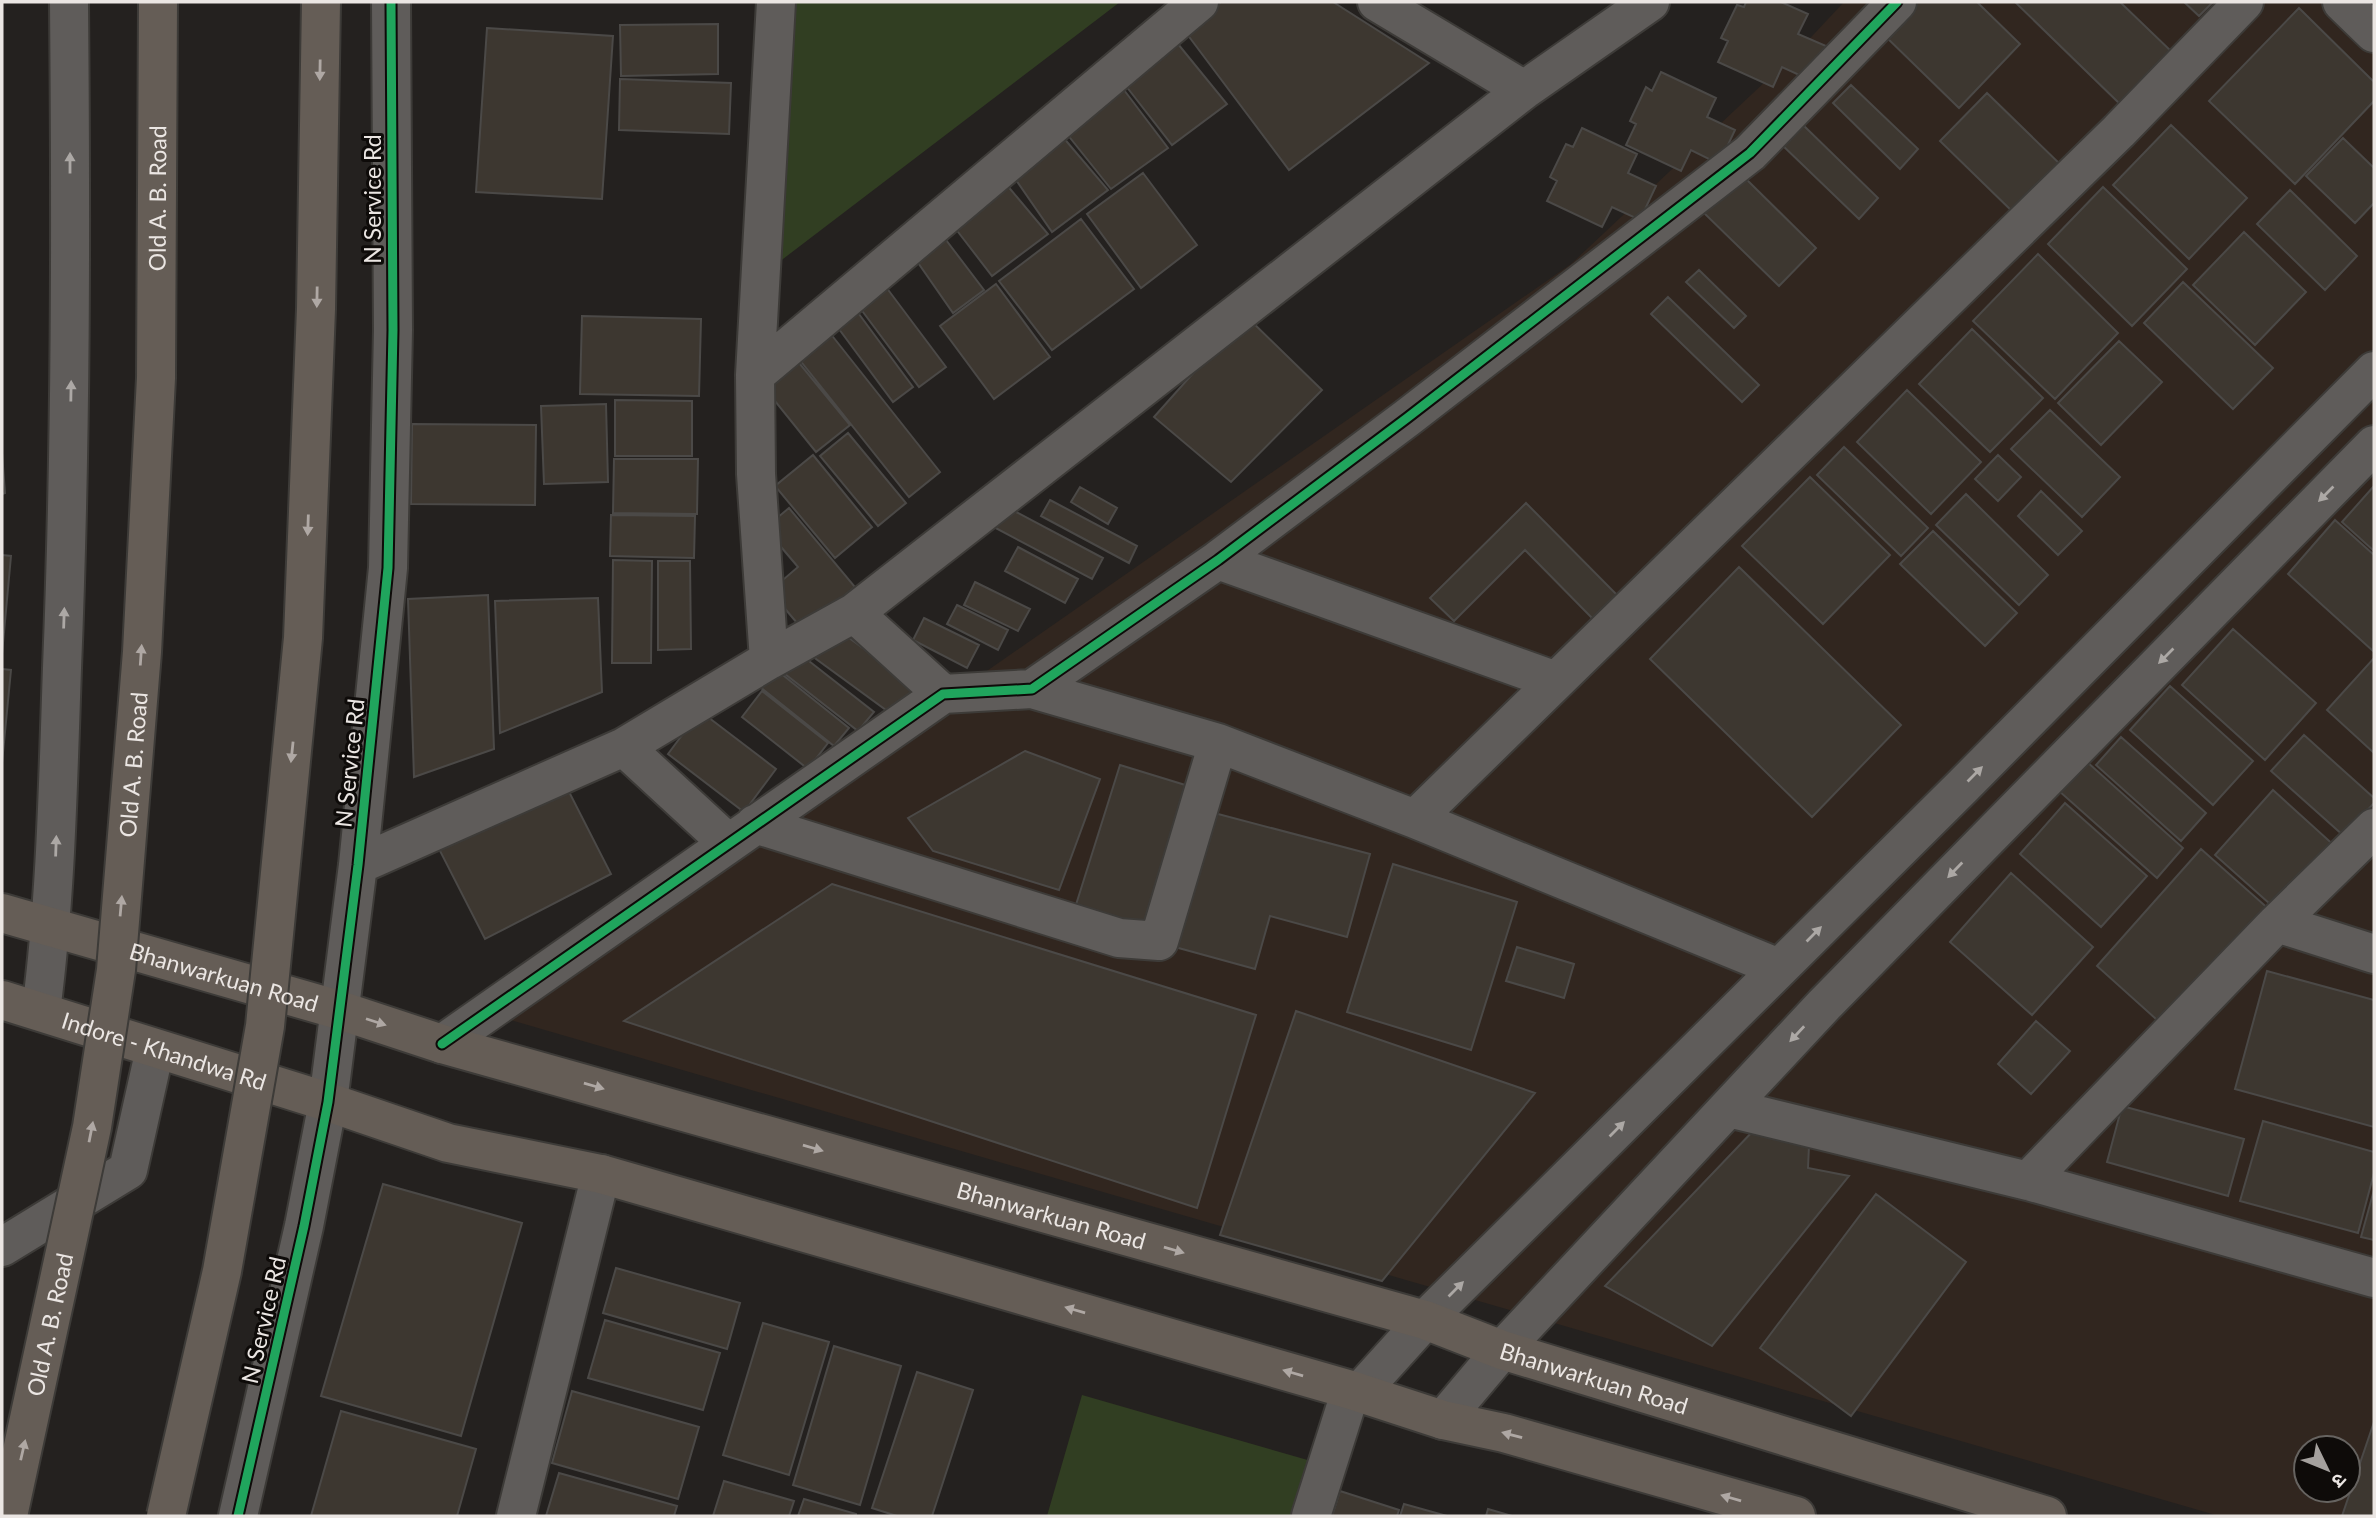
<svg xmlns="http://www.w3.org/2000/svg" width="2376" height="1518" font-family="Lato,'Noto Sans Devanagari',sans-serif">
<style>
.built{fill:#31261f;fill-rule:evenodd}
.green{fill:#313e22}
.building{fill:#3d3730;stroke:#4b4947;stroke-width:2}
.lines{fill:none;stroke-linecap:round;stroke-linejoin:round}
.minor-casing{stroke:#3d3b38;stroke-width:42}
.major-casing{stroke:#3d3b38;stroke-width:42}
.minor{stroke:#5f5c5a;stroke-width:38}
.major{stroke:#655d56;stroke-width:38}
.major-bridge-casing{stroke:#3d3b38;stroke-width:42;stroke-linecap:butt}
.major-bridge{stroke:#655d56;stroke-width:38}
.cycleway-casing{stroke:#0e0b09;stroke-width:13}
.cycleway{stroke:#20a55d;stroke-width:9}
.oneway{fill:#afa8a4}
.oneway2{fill:#aca8a5}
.labels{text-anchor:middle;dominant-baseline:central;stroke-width:6;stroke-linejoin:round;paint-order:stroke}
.street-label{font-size:23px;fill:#ebe6e3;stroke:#0e0b09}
</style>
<rect width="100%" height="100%" fill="#24211f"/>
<path class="built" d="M1844 2H2374V1516H2219L493 1015 1571 264 1799 50ZM2306 1448H2348V1490H2306Z"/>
<path class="green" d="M768 2H1120L762 275Z
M1082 1395 1332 1467 1317 1516H1047Z"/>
<path class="building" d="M1221 2H1333L1429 63 1289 170 1184 30Z
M1746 2H1781L1808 14 1798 34 1826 46 1810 80 1782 67 1773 87 1718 62 1728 41 1721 38 1737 5 1744 7Z
M1914 2H1977L2020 44 1959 108 1883 34Z
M2015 2H2120L2173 53 2121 105Z
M2184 2H2213L2199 16Z
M2299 8 2374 82V101L2295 184 2209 101Z
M718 24V74L621 76 620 25Z
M487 28 613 36 602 199 476 192Z
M1178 44 1227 104 1172 145 1126 86Z
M1661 72 1716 98 1707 117 1735 130 1719 164 1691 150 1681 171 1626 145 1636 124 1630 121 1646 87 1652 91Z
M620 79 731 83 729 134 619 130Z
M1851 85 1918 149 1900 169 1833 103Z
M1124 90 1168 148 1111 189 1067 134Z
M1987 93 2063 167 2016 215 1940 141Z
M1801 123 1878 198 1859 219 1780 143Z
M2171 125 2247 198 2189 259 2113 185Z
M1582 128 1637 154 1628 173 1656 186 1640 220 1612 207 1602 227 1547 201 1557 181 1550 177 1566 144 1573 147Z
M1062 136 1108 190 1052 232 1014 177Z
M2343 138 2374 168V203L2355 223 2306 176Z
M1143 173 1197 245 1141 288 1087 214Z
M1741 174 1816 248 1779 286 1704 213Z
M1006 184 1048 234 992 276 955 228Z
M2103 187 2187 269 2132 326 2048 244Z
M2290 190 2357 256 2325 290 2257 224Z
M1081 219 1134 289 1052 350 999 281Z
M2244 232 2306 292 2255 345 2193 285Z
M943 236 984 290 953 313 914 257Z
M2038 254 2118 333 2055 399 1973 321Z
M1699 270 1746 316 1734 328 1686 282Z
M2183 282 2273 368 2233 409 2144 323Z
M996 284 1050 357 994 399 940 326Z
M886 287 946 367 919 387 860 308Z
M1668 297 1759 385 1742 402 1651 314Z
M856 310 913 387 893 402 836 325Z
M1245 315 1322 390 1231 482 1154 417Z
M582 316 701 319 699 396 580 394Z
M826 328 940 472 909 497 795 354Z
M1972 329 2043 398 1990 452 1919 384Z
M2119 341 2162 382 2101 445 2058 403Z
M795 358 850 425 816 452 762 385Z
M1907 390 1981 462 1931 514 1857 442Z
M615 400 692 401V456H615Z
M606 404 608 482 544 484 541 406Z
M2050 410 2120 477 2082 517 2011 449Z
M412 424 536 425 535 505 411 504Z
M848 433 906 503 878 526 820 456Z
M1844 447 1928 528 1901 556 1817 475Z
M2 453 5 493 2 494Z
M813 455 872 527 835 558 775 486Z
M1998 455 2021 477 1998 501 1975 479Z
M614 459H698L697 514 613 513Z
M1810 477 1890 555 1823 624 1742 546Z
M2374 486V551L2342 522Z
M1080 487 1117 508 1108 524 1071 502Z
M2041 491 2082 531 2058 555 2018 516Z
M1966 494 2048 575 2019 605 1936 525Z
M1050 500 1137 546 1129 563 1041 516Z
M1526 503 1618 596 1594 620 1525 550 1454 621 1430 598Z
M1001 504 1103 558 1092 579 990 525Z
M789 508 855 587 803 630 770 591 798 567 765 528Z
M611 515 695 516 694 558 610 556Z
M2335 520 2374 555 2373 651 2288 574Z
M1933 531 2017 613 1985 646 1900 564Z
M1018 547 1078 579 1065 603 1005 571Z
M2 555 11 556 2 654Z
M613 560 652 561 651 663H612Z
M658 561H690L691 649 658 650Z
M1739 567 1901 725 1812 817 1650 659Z
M975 582 1030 609 1018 631 964 605Z
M488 595 494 749 414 777 408 599Z
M598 598 602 692 500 733 495 601Z
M957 605 1008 630 998 650 947 624Z
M924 618 979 645 967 668 913 640Z
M834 627 919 689 897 718 812 656Z
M2233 629 2316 703 2265 760 2182 685Z
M800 654 874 712 858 731 785 674Z
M2374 658V753L2327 710Z
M774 668 849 728 834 746 760 687Z
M2 669 11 670 2 763Z
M2170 686 2253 761 2213 805 2130 730Z
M762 691 828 743 808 769 742 717Z
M700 711 776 769 744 812 668 754Z
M2304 735 2374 798V803L2344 836 2271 771Z
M2121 737 2206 813 2181 841 2096 765Z
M1025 751 1100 779 1059 890 933 851 908 818Z
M2086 761 2183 848 2157 878 2059 791Z
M1120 765 1195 788 1148 935 1074 911Z
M563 780 611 874 485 939 437 845Z
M2273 790 2337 848 2279 912 2215 855Z
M2065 803 2147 876 2101 927 2020 854Z
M1203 810 1370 854 1347 937 1270 916 1255 969 1164 944Z
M2201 849 2271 911 2166 1028 2097 966Z
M1393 864 1517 902 1471 1050 1347 1012Z
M2011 873 2093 947 2032 1015 1950 942Z
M832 884 1256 1015 1197 1208 624 1021Z
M1517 947 1574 964 1564 998 1506 981Z
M2267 971 2374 1000V1127L2235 1089Z
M1296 1011 1535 1093 1382 1281 1220 1235Z
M2036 1021 2070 1051 2031 1094 1998 1064Z
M2122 1106 2244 1139 2228 1196 2107 1162Z
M2263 1121 2374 1152V1173L2358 1233 2240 1201Z
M1755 1129 1809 1146 1808 1168 1849 1176 1712 1346 1605 1286Z
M383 1184 522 1223 461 1436 321 1396Z
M2374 1190V1240L2361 1237Z
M1876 1194 1966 1262 1851 1416 1760 1348Z
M616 1268 740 1303 727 1349 603 1313Z
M605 1320 720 1353 703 1410 588 1378Z
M763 1323 829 1342 789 1475 723 1455Z
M834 1346 901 1366 860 1505 793 1485Z
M917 1372 973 1390 932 1516H897L872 1508Z
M572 1391 699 1427 678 1499 552 1463Z
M341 1411 476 1449 457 1516H311Z
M2374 1422V1516H2342Z
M559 1473 677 1506 674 1516H546Z
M724 1481 794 1501 789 1516H713Z
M1340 1491 1399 1510 1397 1516H1332Z
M804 1499 856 1514V1516H798Z
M1404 1504 1447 1516H1400Z
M1488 1509 1512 1516H1486Z"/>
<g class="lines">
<defs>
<path id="minor" d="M1377 2 1524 90
M2342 2 2374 33
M755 375 1199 2
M1218 560 1556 681
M854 613 943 694
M769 660 756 474 755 375 776 2
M1032 689 1218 743 1415 819 1779 968
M624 747 728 843
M1415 819 2119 131 2244 2
M755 824 1119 938 1159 941 1218 743
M358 865 624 747 769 660 854 613 1524 90 1650 2
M2277 923 2374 954
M41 1011C56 897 58 783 62 668 71 446 71 224 69 2
M442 1044 943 694 1032 689 1218 560 1407 418 1750 153 1897 2
M1729 1108 2028 1181 2374 1278
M2028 1181 2277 923 2374 828
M2 1247 128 1170 155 1049
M1359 1393 1425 1320 1962 787 2374 371
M1443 1420 1502 1350 1824 1005 2374 445
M238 1516 304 1226 328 1102 358 865 388 568 393 330 391 2
M516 1516 601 1174
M1311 1516 1351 1390"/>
<g id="major">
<path id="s1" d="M2 913 339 1010 442 1044 1425 1320 1502 1350 2047 1516"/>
<path id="s2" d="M2 1000 328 1102 448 1143 601 1174 1351 1390 1443 1420 1504 1433 1796 1516"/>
</g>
</defs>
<use href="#minor" class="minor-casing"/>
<use href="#major" class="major-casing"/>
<use href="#minor" class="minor"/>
<use href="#major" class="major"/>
<defs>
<g id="major-bridge">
<path id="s3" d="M8 1516 92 1127 116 970 142 652 156 378 158 2"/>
<path d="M166 1516 222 1271 265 1026 303 638 316 309 321 2"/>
</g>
</defs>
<use href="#major-bridge" class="major-bridge-casing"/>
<use href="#major-bridge" class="major-bridge"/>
<defs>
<path id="cycleway" d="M442 1044 943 694 1032 689 1218 560 1407 418 1750 153 1897 2
M238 1516 304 1226 328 1102 358 865 388 568 393 330 391 2"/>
</defs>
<use href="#cycleway" class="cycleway-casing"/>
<use href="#cycleway" class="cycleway"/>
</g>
<defs><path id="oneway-solid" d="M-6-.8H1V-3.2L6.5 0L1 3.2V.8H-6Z" transform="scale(1.75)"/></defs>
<g class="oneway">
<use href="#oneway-solid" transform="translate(320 70) rotate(91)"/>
<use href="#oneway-solid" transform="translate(317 297) rotate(91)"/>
<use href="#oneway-solid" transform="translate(308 525) rotate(92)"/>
<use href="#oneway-solid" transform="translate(141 655) rotate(-86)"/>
<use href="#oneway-solid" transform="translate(292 752) rotate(96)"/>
<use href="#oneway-solid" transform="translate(121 906) rotate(-85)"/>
<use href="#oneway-solid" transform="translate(376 1022) rotate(18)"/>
<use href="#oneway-solid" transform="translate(594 1086) rotate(16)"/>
<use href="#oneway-solid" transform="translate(91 1132) rotate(-79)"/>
<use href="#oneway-solid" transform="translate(813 1148) rotate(16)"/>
<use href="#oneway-solid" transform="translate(1174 1250) rotate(16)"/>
<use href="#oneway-solid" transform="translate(1075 1310) rotate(-164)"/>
<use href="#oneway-solid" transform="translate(1293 1373) rotate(-164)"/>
<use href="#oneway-solid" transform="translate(1512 1435) rotate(-165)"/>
<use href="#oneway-solid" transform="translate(23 1450) rotate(-77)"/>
<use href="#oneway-solid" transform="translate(1731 1498) rotate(-164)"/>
</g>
<g class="oneway2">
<use href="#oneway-solid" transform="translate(70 163) rotate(-90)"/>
<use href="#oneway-solid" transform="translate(71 391) rotate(-89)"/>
<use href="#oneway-solid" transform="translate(2326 494) rotate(135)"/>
<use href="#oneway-solid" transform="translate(64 618) rotate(-88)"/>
<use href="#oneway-solid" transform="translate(2166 656) rotate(135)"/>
<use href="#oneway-solid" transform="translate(1975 774) rotate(-45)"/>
<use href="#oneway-solid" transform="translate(56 846) rotate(-88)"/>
<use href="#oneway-solid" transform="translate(1955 870) rotate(134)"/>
<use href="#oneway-solid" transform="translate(1814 934) rotate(-45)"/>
<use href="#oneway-solid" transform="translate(1797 1034) rotate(133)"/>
<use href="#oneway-solid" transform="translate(1617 1129) rotate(-45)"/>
<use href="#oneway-solid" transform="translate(1456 1289) rotate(-45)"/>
</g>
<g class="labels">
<g class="street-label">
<text stroke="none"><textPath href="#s3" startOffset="1330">Old A. B. Road</textPath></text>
<text transform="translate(372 199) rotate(-90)">N Service Rd</text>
<text transform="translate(349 763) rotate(-84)">N Service Rd</text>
<text stroke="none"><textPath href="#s3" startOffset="763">Old A. B. Road</textPath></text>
<text stroke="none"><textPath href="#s1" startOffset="231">Bhanwarkuan Road</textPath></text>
<text stroke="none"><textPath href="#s2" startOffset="170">Indore - Khandwa Rd</textPath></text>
<text stroke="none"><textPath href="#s1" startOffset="1092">Bhanwarkuan Road</textPath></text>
<text transform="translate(263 1320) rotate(-77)">N Service Rd</text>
<text stroke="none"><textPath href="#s3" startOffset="196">Old A. B. Road</textPath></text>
<text stroke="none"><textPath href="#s1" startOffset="1659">Bhanwarkuan Road</textPath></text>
</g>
</g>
<rect width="2376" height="1518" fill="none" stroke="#ebe6e3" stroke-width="7"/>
<g transform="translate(2327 1469) rotate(133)"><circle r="33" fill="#0e0b09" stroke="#666360" stroke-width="2"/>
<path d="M0-5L12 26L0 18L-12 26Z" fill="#a5a19e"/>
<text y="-10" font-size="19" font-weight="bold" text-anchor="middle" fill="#ebe6e3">उ</text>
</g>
</svg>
